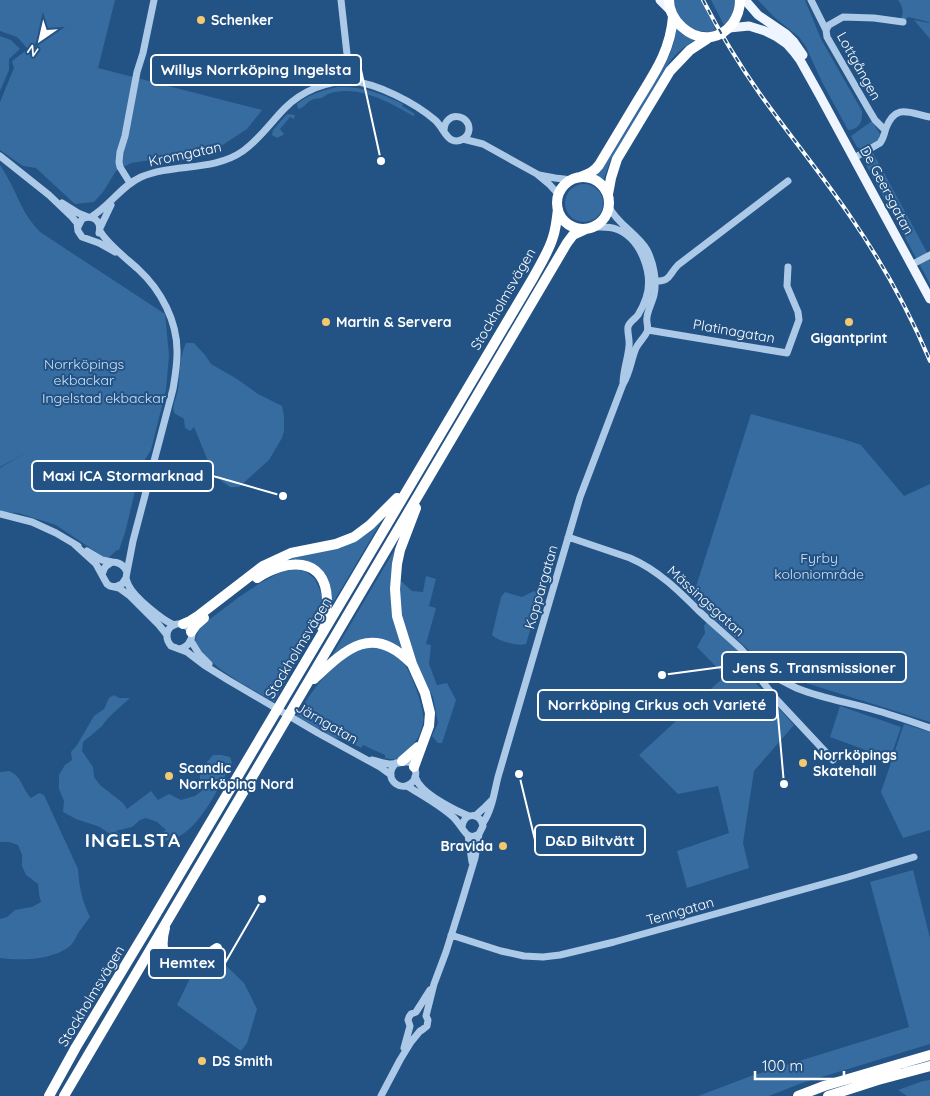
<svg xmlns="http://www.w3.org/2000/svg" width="930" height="1096" font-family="Quicksand,sans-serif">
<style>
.green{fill:#376ca1}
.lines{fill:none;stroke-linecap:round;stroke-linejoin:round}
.minor{stroke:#accae8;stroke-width:7}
.major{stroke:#eff5fe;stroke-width:9}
.highway{stroke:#fff;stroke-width:10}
.rail-casing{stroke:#fff;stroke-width:4}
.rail{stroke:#235284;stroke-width:2;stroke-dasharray:5.5;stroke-linecap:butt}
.poi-dot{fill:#f3c86f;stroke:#235284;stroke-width:2}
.labels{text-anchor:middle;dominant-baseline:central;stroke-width:4;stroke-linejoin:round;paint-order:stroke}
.poi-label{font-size:14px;font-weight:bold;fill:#fff;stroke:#235284;text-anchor:start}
.street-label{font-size:14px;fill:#fff;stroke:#235284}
.park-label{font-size:14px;fill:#d0e3f6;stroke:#235284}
.district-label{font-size:19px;font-weight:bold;letter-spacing:1px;fill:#fff;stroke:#235284}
.leader{fill:none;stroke:#fff;stroke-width:2}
.callout-dot{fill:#fff;stroke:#235284;stroke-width:2}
.callout{fill:#235284;stroke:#fff;stroke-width:2}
.callout-label{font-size:15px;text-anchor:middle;font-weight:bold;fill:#fff}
</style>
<rect width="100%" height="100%" fill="#235284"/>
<path class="green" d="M0 0H115L98 68 262 110 247 129 215 150 131 163 116 171 103 192 94 202 75 204 50 181 36 168 23 166 0 150V102L14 68 12 61 28 49 17 37 0 31Z
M674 0H701L716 30 710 32 699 31 688 27 676 13Z
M711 0H735C734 11 732 18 724 25Z
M758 0H805L821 39 862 111C863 121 859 130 848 130L822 82 806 47 799 37 774 17Z
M898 0H930V39L914 20 929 23V22L908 17 907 19H901C904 11 903 7 898 0Z
M676 28 698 39C686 45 676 52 669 63L610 162 603 181 595 176 607 161 670 54 674 42Z
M0 36 11 40 20 49 9 59V70L0 91Z
M337 87C363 86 380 93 403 104L402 106 415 114 413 116C389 102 357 84 328 94 324 96 326 96 321 98 317 99 314 98 310 101 305 104 304 108 298 109L297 104C309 94 322 91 337 87Z
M287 114 295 115 294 119 290 117 280 129 284 134 283 135 277 138 272 135 273 130Z
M872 121 880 134 879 139 862 150 857 147 851 136Z
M871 149 930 258V284L864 161 863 159Z
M0 165C5 173 10 181 14 190 22 207 26 217 40 232L165 314 169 355 166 390 151 450 144 461 139 474 125 533 119 550H117L106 560 99 554 56 525 18 513 0 512V468L27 452 0 467Z
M565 203a19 19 0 1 1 38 0a19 19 0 1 1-38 0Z
M186 343H194L205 355 211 364 237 379 258 394 282 406 284 416V431L282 438 269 460 239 487H230L223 482 212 471 194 427 190 431 185 428 184 419 174 413C172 403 176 400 178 390 180 374 179 358 186 343Z
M751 414 843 439 861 445 904 496 930 484V722L787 677 763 663 696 602 693 596Z
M382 520 330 608C330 592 332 578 318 567 316 565 314 564 311 564 301 562 286 565 275 566L292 556 336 547Z
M398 544 392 565 405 651 384 640 327 664Z
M294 569 305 571 315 579 321 593 323 608 317 625 274 702C250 688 208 667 195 642L197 634 202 625 239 597 260 583 279 573Z
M426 576 436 579 429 606 436 608 426 644 431 645 429 664 437 685 447 683 456 700 442 743H438L432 736 438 723 433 697 414 659 400 612 399 582H402L412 591 423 592Z
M534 591 541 594 526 644C518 647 498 641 492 635L501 597 505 592 522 597Z
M707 621 736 648 755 682 794 725 754 771 743 843 749 868 687 888 677 851 729 833 718 786 678 794 639 755 725 676 697 647 705 633 704 626Z
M367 648C378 648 388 648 397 655 408 662 422 702 423 715 424 719 423 726 421 730 419 738 413 744 409 750 402 758 395 761 385 758V755L363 745 361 748 349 742 350 740 348 739 334 738 296 716C312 693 327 666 352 653 357 651 362 649 367 648Z
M114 695 119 698H130L110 716 101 727 83 742 82 751 93 767 94 777 100 785 123 803 127 809 151 791 158 800 169 794 181 800 195 796 203 790 200 783V775L206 770 207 762 213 755H221L230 757 232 763C220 785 201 826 178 837 174 839 168 840 163 841L155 836 161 834 166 830 157 822 146 818 140 820 132 827 116 831C124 837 133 840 141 847L138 849 128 847 100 827 76 819 63 812 64 801 59 789V775L65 765 72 760 71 752 77 745 94 716 104 709 109 698Z
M840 706 901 727 890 759 830 737Z
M904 724 930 732V830L903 838 881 792Z
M9 771C22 776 22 789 31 798L39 793 44 795 78 869C79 886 82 901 90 917 87 921 84 925 81 929 77 934 75 941 71 945 55 960 20 961 0 958V919L7 917 15 910 26 908 32 907 41 902 39 894 38 884 26 875 22 866V855L18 845 9 842H0V772Z
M913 870 930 938V1044L802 1083 769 1096H698L751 1076 909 1027 870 882Z
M214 954 244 983 257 1009 247 1043 241 1051 177 1005 194 970Z
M930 1080V1096H907L898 1090 923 1081Z"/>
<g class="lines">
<path class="minor" d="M341 0 350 81
M811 0 826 30
M885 130 875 120 869 110 827 37 826 30 829 25 843 17 874 18 903 22
M463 139 483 144 537 174 549 184 559 195
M0 156 49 195 72 217 77 223 78 231 82 237 99 243 115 252
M854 158 880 143C884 138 884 134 886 128 896 103 909 113 930 117
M539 175 555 178 572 180
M130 183 120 167 119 162 120 152 125 136 137 72 143 53 154 0
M62 203 78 213 88 217
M91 217C110 206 121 186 141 177 173 163 213 172 243 151 260 139 271 122 285 108 302 91 326 81 350 81 377 83 415 103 435 120 442 126 445 137 452 140 459 143 468 138 469 130 470 113 444 111 444 131
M78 227 82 219C93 214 102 221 99 233
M593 227C601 227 609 226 616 229 641 238 654 274 646 298 644 304 641 310 638 315 635 319 629 322 628 327 627 332 630 340 629 346 628 359 623 370 623 384
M100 228 111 205
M100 231C107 244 126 258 138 269 161 290 178 322 177 354 177 366 175 377 173 389L133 541 127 572 126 578 122 584 115 587
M911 265 930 255
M652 282C673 280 666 278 678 265L788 181
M648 330 787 353 799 320 798 312 787 286 788 267
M0 514 32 522 56 533 78 546
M568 537 630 558C658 570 679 591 700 612 713 624 727 636 740 648L750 659 759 677C774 673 786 684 799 689 824 699 852 703 878 711 896 716 913 722 930 728
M74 544 96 564 107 584 110 586 119 588 130 596 159 625 167 635
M87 551 102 560 112 562
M102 574 105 567 112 562C119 562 124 565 127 572
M126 578C127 581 127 583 129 586 134 597 162 620 174 625
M191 641 199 654 209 664
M180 649C187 647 191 643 192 635 186 613 156 627 171 646L187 652 204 665 228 680 318 733 380 767 391 775
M759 677 776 699 833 760
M372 760C378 761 385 764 391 764 400 764 411 757 415 769 419 781 406 791 396 784 388 778 390 769 396 763
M415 777C417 779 417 782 419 784 427 796 456 811 469 816
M407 786C423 796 440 805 453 817 458 821 465 834 468 835 472 838 476 836 479 834
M475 816 485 807 492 800
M483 823C492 810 494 793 498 777L580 497 623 384C630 373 631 360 636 348 639 342 644 338 647 332 649 327 646 323 647 317 648 310 652 303 654 295 657 281 654 264 647 250 637 233 618 225 609 207
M468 835 472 862
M451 935 501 951 524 956 543 957 560 955 614 942 848 877 914 857
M404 1048 410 1026 408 1020 409 1017 411 1014 416 1012 430 990
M381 1096 400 1060 411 1042 420 1031 422 1030 427 1026 428 1020 426 1016 434 984 446 952 462 901 475 858 479 834 483 826C480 812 464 812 462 827"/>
<path class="major" d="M660 0 669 9
M745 0 758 15 786 34 794 42 803 55
M729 28 749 26 765 31 777 37 787 44 794 52 800 60 819 94 930 299"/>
<path class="highway" d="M669 0C669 20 690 40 711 37 729 34 740 17 740 0
M580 177C588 174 594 172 599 165 611 145 623 125 635 105 653 75 670 53 673 17
M557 203a26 26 0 1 1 52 0a26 26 0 1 1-52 0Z
M608 194 611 178 617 159 670 71 690 50 710 37
M257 578C285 559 326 555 327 600 327 609 324 618 322 627
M183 624 190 621 198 616 263 566 291 553 336 544 354 537 370 525 397 498
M191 632 196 625 204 618
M314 679C346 649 372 623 411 663
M402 761 418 747
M414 767 429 726 430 713 425 693 412 664 397 616 395 589 397 564 400 550 416 508
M165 928C163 935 162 941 163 948 166 960 178 967 190 963 200 960 209 953 217 948
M49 1096 76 1047 149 926 533 278C540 265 549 251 553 237 556 228 557 218 558 209
M64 1096 567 243 573 235 586 229
M798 1096 824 1086 930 1055
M828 1096 878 1080 930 1066"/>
<defs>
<path id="rail" d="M703 0C720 33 739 64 760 94 790 136 823 176 852 219 883 264 909 311 930 361"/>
</defs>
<use href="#rail" class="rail-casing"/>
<use href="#rail" class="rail"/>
</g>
<g class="poi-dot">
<circle cx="201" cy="20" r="5"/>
<circle cx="326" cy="322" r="5"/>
<circle cx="849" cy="322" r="5"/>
<circle cx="803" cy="763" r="5"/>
<circle cx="169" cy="776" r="5"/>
<circle cx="503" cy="846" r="5"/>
<circle cx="202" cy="1061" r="5"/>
</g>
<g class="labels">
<g class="poi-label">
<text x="211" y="20">Schenker</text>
<text x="336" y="322">Martin &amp; Servera</text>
<text x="849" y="338" text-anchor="middle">Gigantprint</text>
<text x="813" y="755">Norrköpings<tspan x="813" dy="16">Skatehall</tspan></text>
<text x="179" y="768">Scandic<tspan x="179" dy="16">Norrköping Nord</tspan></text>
<text x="493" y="846" text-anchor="end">Bravida</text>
<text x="212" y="1061">DS Smith</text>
</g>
<g class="street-label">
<text transform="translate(859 66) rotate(61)">Lottgången</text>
<text transform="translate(185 154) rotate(-12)">Kromgatan</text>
<text transform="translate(887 190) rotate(62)">De Geersgatan</text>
<text transform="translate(503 299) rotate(-60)">Stockholmsvägen</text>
<text transform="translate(734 331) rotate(10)">Platinagatan</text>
<text transform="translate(541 587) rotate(-74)">Koppargatan</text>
<text transform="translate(706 601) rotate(42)">Mässingsgatan</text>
<text transform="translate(298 648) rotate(-59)">Stockholmsvägen</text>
<text transform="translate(327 723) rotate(30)">Järngatan</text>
<text transform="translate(680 911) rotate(-16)">Tenngatan</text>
<text transform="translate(91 996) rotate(-59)">Stockholmsvägen</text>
</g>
<g class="park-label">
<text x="84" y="364">Norrköpings<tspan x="84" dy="16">ekbackar</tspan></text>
<text x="104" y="398">Ingelstad ekbackar</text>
<text x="819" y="558">Fyrby<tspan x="819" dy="16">koloniområde</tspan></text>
</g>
<g class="district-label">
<text x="133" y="840">INGELSTA</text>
</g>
</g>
<path class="leader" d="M381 161L361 70M283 496L213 476M662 675L722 667M784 784L777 705M519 774L535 840M262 899L225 963"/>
<g class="callout-dot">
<circle cx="381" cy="161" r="5"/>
<circle cx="283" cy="496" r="5"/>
<circle cx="662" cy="675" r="5"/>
<circle cx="784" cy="784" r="5"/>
<circle cx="519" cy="774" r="5"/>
<circle cx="262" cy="899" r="5"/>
</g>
<g class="callout">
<rect x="151" y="55" width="210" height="30" rx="5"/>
<rect x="32" y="461" width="181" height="30" rx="5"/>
<rect x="722" y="652" width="184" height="30" rx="5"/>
<rect x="538" y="690" width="239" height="30" rx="5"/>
<rect x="535" y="825" width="110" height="30" rx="5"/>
<rect x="149" y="948" width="76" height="30" rx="5"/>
</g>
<g class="callout-label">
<text x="256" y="75">Willys Norrköping Ingelsta</text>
<text x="123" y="481">Maxi ICA Stormarknad</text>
<text x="814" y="673">Jens S. Transmissioner</text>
<text x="657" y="710">Norrköping Cirkus och Varieté</text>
<text x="590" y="846">D&amp;D Biltvätt</text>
<text x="187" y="968">Hemtex</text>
</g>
<g transform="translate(40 40) rotate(214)" stroke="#235284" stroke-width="4" paint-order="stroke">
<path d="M0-4L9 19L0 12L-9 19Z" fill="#ffffff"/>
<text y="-8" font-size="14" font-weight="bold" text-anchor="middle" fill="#ffffff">N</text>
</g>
<path d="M755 1071v8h89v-8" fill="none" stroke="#ffffff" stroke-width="2.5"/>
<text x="762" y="1071" font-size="15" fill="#ffffff" stroke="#235284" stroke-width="4" paint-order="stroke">100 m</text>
</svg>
